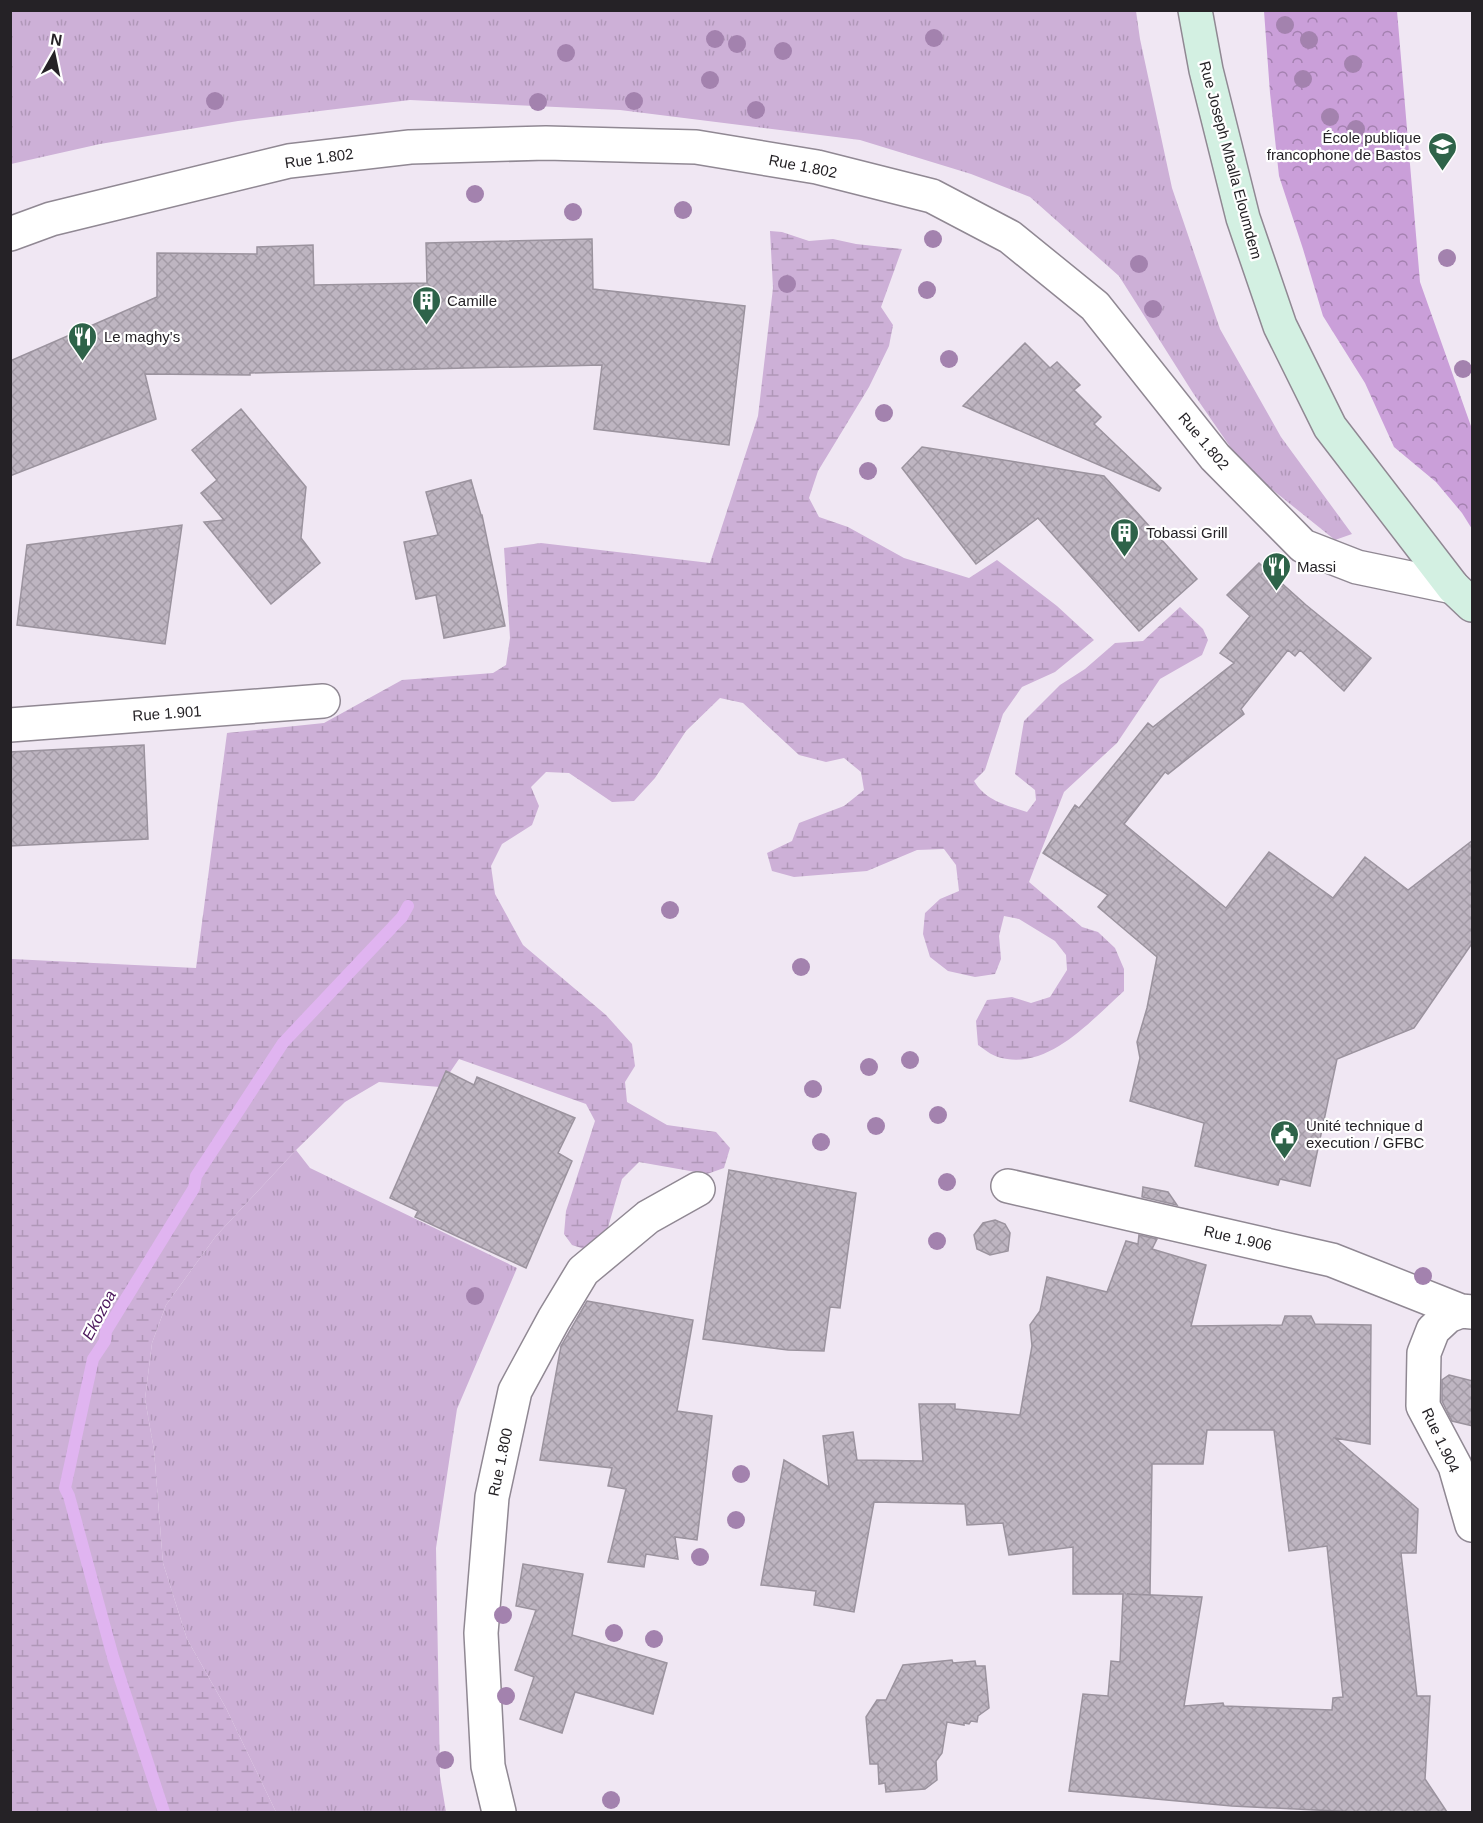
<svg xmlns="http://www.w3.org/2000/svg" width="1483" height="1823" font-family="Arial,sans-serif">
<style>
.grass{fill:url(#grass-tufts)}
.forest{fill:url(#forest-crowns)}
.wetland{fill:url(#wetland-marsh)}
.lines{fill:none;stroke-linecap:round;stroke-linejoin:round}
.stream{stroke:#e0b4f0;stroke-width:12}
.building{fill:url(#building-cross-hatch);stroke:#9b939e;stroke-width:1.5;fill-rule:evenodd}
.minor-casing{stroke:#908893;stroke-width:36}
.secondary-casing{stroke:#908893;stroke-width:36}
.minor{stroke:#fff;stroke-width:33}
.secondary{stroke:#d3f0e2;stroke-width:33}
.tree{fill:#a382ae}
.labels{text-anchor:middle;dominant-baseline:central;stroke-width:4.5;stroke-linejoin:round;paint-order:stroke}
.poi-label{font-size:15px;fill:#252226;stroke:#fff;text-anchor:start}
.street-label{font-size:15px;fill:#252226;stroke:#fff}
.water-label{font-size:16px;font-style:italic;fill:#4a155a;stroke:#fff}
</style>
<defs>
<pattern id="grass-tufts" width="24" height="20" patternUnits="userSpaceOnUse" patternTransform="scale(1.5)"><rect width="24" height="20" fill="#cdb0d7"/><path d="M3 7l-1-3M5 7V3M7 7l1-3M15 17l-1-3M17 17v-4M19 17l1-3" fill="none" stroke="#b097b8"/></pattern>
<pattern id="forest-crowns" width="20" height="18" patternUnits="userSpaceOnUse" patternTransform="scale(1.5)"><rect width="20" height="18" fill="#ca9fd9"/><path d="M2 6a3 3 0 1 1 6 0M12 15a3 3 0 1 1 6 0" fill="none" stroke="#a481b0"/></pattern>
<pattern id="wetland-marsh" width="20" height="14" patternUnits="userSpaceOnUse" patternTransform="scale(1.5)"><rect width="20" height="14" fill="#cdb0d7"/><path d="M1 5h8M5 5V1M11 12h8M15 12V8" fill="none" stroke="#b097b8"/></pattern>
<pattern id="building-cross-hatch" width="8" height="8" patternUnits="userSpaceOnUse" patternTransform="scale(1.5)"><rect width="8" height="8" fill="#beb5c1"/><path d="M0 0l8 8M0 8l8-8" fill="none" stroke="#a39ba6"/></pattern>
</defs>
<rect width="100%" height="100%" fill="#f0e7f3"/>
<path class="grass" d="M10 11H1136L1140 39 1172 188 1220 329 1281 437 1352 534 1335 540 1244 467 1193 393 1119 276 1030 197 971 174 860 140 620 110 410 100 238 121 100 144 11 164Z
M296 1150 310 1168 517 1268 457 1409 436 1548 440 1776 446 1812H276L226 1708 187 1639 163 1563 154 1450 145 1399 152 1343 166 1305 216 1236Z"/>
<path class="forest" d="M1264 11H1397L1420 282 1472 429V529L1462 513 1436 482 1394 447 1365 383 1323 316 1303 249 1279 176 1270 93Z"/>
<path class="wetland" d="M770 231 782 232 809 241 833 239 856 244 902 249 881 307 893 325 889 346 869 387 818 471 809 498 819 517 848 527 904 558 969 578 997 560 1057 606 1094 640 1055 672 1022 687 1003 714 985 770 974 781C986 801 1006 805 1027 812L1036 800 1035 790 1015 774 1024 721 1060 685 1085 669 1115 643 1143 641 1180 607 1203 629 1208 640 1202 655 1160 679 1117 743 1064 792 1029 882 1082 927 1098 932 1115 948 1124 969V991C1091 1020 1048 1072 998 1057 991 1055 984 1049 978 1045L976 1021 987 1000 1012 997 1031 1003 1050 997 1067 970 1066 955 1055 941 1019 919 1004 916 999 936 1001 959 995 974 975 977 948 971 930 957 923 934 925 913 940 899 959 891 956 865 944 849 917 850 867 871 794 877 772 871 767 853 792 841 799 823 844 806 864 790 861 772 844 758 826 762 799 755 743 703 720 698 686 731 655 778 634 801 612 802 569 773 546 772 531 787 539 806 532 825 502 844 491 866 495 894 523 945 606 1015 632 1044 635 1066 625 1082 627 1102 667 1125 716 1132 730 1148 724 1168 707 1174 639 1162 622 1179 605 1238 594 1252 572 1245 564 1234 566 1211 595 1121 586 1104 459 1059 440 1087 379 1082 345 1102 296 1150 216 1236 166 1305 152 1343 145 1399 154 1450 163 1563 187 1639 226 1708 276 1812H11L10 956 12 959 196 968 227 733 324 723 402 680 493 673 506 665 510 638 504 548 541 543 710 563 758 416 773 288Z"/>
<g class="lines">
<path class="stream" d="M164 1812 113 1657 69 1496 65 1488 93 1359 105 1341 106 1331 194 1188 196 1176 283 1043 402 917 408 906"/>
</g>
<path class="building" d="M592 239 593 289 745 306 729 445 594 429 602 365 250 373V375L145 374 156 419 10 476V361L157 297V253L257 254V247L313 245 314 285 427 283 426 243Z
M1025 343 1050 368 1057 362 1080 385 1074 390 1101 417 1094 424 1161 488 1159 491 963 406Z
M241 409 306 487 301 538 320 563 271 604 204 522 224 520 201 493 217 480 192 450Z
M922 447 1104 476 1197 579 1139 631 1038 518 976 564 902 468Z
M471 480 481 515H482L505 626 444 638 436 595 416 599 404 542 438 535 426 492Z
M182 525 165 644 17 625 27 545Z
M1259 563 1306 605 1371 658 1344 691 1300 650 1295 656 1288 650 1241 709 1244 714 1168 774 1165 772 1124 824 1226 908 1269 852 1333 898 1365 857 1408 890 1473 840V942L1414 1028 1337 1059 1310 1186 1280 1179 1278 1185 1195 1166 1204 1123 1130 1101 1140 1058 1137 1042 1147 1008 1157 957 1098 907 1108 895 1043 853 1075 805 1079 808 1148 723 1153 727 1234 663 1220 653 1250 616 1227 595Z
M144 745 148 839 10 846V752Z
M446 1071 474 1085 477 1077 575 1118 558 1153 572 1161 526 1268 415 1217 418 1211 390 1198Z
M729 1170 856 1193 840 1308 830 1307 824 1351 788 1350 703 1339Z
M1143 1187 1168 1192 1177 1205 1142 1197Z
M995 1220 1005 1224 1010 1233 1008 1251 990 1255 977 1249 974 1235 983 1223Z
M1139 1235 1157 1239 1152 1249 1206 1265 1191 1326 1282 1325 1285 1316H1311L1315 1324 1371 1325 1370 1444 1335 1438 1418 1509 1416 1553H1401L1417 1696H1430L1425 1779 1447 1812H1356L1232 1806 1069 1791 1083 1694 1108 1696 1111 1661 1120 1662 1123 1594H1073V1547L1009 1555 1003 1523 967 1525 965 1504 874 1502 854 1612 814 1605 816 1591 761 1585 784 1460 829 1487 823 1436 853 1432 857 1460 923 1461 919 1404H955V1409L1020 1415 1032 1346 1030 1325 1040 1311 1047 1277 1107 1292 1126 1241 1138 1244ZM1207 1430H1274L1289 1551 1327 1546 1343 1697 1333 1698 1332 1710 1224 1706 1223 1703 1184 1706 1202 1597 1127 1594 1150 1595 1152 1464H1203Z
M587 1301 693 1320 677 1411 712 1416 697 1540 675 1537 678 1559 646 1554 644 1567 608 1562 626 1489 608 1486 612 1468 540 1460 561 1346Z
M1449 1375 1473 1381V1426L1452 1421 1442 1401V1380Z
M523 1564 583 1574 572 1635 667 1663 653 1714 575 1692 562 1733 520 1719 534 1677 515 1670 536 1610 516 1606Z
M952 1660 953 1663 975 1661 976 1666H985L989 1708 978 1716 977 1722 971 1721 969 1724 964 1723V1725L947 1722 942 1753 936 1761 937 1780 925 1789 886 1792 885 1783 879 1784 878 1764H870L866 1717 877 1700H886L903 1665Z"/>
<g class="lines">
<defs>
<path id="minor" d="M10 234 51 219 289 161 410 147 546 143 696 147 817 167 932 196 1010 237 1095 306 1215 457 1303 546 1357 567 1453 587
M10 725 323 701
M1008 1186 1332 1260 1461 1311
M1472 1312 1461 1311 1448 1316 1433 1330 1424 1353 1423 1406 1455 1466 1472 1525
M499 1812 488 1766 481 1633 492 1497 515 1391 554 1319 583 1271 648 1217 698 1189"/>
<path id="secondary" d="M1195 10 1206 70 1243 218 1280 326 1330 427 1453 587 1472 605"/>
</defs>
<use href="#minor" class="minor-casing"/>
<use href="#secondary" class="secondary-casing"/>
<use href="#minor" class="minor"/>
<use href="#secondary" class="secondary"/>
</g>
<g class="tree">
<circle cx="1285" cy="25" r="9"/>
<circle cx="934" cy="38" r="9"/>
<circle cx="715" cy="39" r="9"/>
<circle cx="1309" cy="40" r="9"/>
<circle cx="737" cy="44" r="9"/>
<circle cx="783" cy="51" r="9"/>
<circle cx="566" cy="53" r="9"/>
<circle cx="1353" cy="64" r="9"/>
<circle cx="1303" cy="79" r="9"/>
<circle cx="710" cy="80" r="9"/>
<circle cx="215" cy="101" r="9"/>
<circle cx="634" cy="101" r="9"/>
<circle cx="538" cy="102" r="9"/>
<circle cx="756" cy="110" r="9"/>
<circle cx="1330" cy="117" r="9"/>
<circle cx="1356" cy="129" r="9"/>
<circle cx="475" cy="194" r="9"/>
<circle cx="683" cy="210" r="9"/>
<circle cx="573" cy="212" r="9"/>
<circle cx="933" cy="239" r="9"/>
<circle cx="1447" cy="258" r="9"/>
<circle cx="1139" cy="264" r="9"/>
<circle cx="787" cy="284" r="9"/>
<circle cx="927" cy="290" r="9"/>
<circle cx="1153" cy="309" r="9"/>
<circle cx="949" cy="359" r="9"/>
<circle cx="1463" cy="369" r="9"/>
<circle cx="884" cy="413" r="9"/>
<circle cx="868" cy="471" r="9"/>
<circle cx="670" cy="910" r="9"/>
<circle cx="801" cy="967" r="9"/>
<circle cx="910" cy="1060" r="9"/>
<circle cx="869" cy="1067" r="9"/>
<circle cx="813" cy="1089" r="9"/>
<circle cx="938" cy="1115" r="9"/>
<circle cx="876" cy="1126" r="9"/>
<circle cx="821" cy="1142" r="9"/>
<circle cx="947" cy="1182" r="9"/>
<circle cx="937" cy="1241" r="9"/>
<circle cx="1423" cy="1276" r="9"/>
<circle cx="475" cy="1296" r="9"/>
<circle cx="741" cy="1474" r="9"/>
<circle cx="736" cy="1520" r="9"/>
<circle cx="700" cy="1557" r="9"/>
<circle cx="503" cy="1615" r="9"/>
<circle cx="614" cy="1633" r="9"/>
<circle cx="654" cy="1639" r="9"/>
<circle cx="506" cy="1696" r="9"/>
<circle cx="445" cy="1760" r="9"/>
<circle cx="611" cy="1800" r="9"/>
</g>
<defs>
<symbol id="school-pin" viewBox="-11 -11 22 30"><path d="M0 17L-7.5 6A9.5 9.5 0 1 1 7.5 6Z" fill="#2e6349" stroke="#fff"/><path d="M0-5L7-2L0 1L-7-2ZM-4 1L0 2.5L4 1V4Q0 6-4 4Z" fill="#fff"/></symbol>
<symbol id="building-pin" viewBox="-11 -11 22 30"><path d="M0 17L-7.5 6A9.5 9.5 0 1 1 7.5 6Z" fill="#2e6349" stroke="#fff"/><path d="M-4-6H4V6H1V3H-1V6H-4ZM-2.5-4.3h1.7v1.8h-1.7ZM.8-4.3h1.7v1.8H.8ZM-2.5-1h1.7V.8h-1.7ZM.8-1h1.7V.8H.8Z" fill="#fff"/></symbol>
<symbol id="restaurant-pin" viewBox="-11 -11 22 30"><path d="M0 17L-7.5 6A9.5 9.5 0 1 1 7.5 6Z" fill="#2e6349" stroke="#fff"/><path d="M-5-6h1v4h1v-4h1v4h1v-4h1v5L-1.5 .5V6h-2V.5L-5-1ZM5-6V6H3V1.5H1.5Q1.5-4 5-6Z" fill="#fff"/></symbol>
<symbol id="civic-pin" viewBox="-11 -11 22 30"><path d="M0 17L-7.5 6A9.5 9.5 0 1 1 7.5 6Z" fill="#2e6349" stroke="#fff"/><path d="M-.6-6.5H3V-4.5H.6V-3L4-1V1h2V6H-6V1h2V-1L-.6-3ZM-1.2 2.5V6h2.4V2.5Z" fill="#fff"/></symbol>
</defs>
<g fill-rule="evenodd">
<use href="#school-pin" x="1426" y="130" width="33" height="45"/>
<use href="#building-pin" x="410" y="284" width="33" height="45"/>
<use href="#restaurant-pin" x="66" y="320" width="33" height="45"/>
<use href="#building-pin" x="1108" y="516" width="33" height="45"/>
<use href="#restaurant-pin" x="1260" y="550" width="33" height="45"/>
<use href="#civic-pin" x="1268" y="1118" width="33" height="45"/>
</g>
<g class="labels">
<g class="poi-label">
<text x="1421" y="137" text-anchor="end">École publique<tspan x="1421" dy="17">francophone de Bastos</tspan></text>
<text x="447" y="300">Camille</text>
<text x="104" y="336">Le maghy's</text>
<text x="1146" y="532">Tobassi Grill</text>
<text x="1297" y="566">Massi</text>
<text x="1306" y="1125">Unité technique d<tspan x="1306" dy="17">execution / GFBC</tspan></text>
</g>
<g class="street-label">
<text transform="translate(319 158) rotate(-8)">Rue 1.802</text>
<text transform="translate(1231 160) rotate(75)">Rue Joseph Mballa Eloumdem</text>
<text transform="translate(803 166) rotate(11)">Rue 1.802</text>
<text transform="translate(1204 441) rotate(50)">Rue 1.802</text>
<text transform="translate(167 713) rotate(-4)">Rue 1.901</text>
<text transform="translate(1238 1238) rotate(13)">Rue 1.906</text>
<text transform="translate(1441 1440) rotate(65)">Rue 1.904</text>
<text transform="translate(500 1462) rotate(-78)">Rue 1.800</text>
</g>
<g class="water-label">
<text transform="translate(99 1315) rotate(-62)">Ekozoa</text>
</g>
</g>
<rect width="1483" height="1823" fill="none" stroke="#252226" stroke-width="24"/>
<g transform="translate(54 54) rotate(9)" stroke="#ffffff" stroke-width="4.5" paint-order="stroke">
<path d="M0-4.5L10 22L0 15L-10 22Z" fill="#252226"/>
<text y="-9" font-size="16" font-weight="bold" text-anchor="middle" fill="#252226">N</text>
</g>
</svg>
